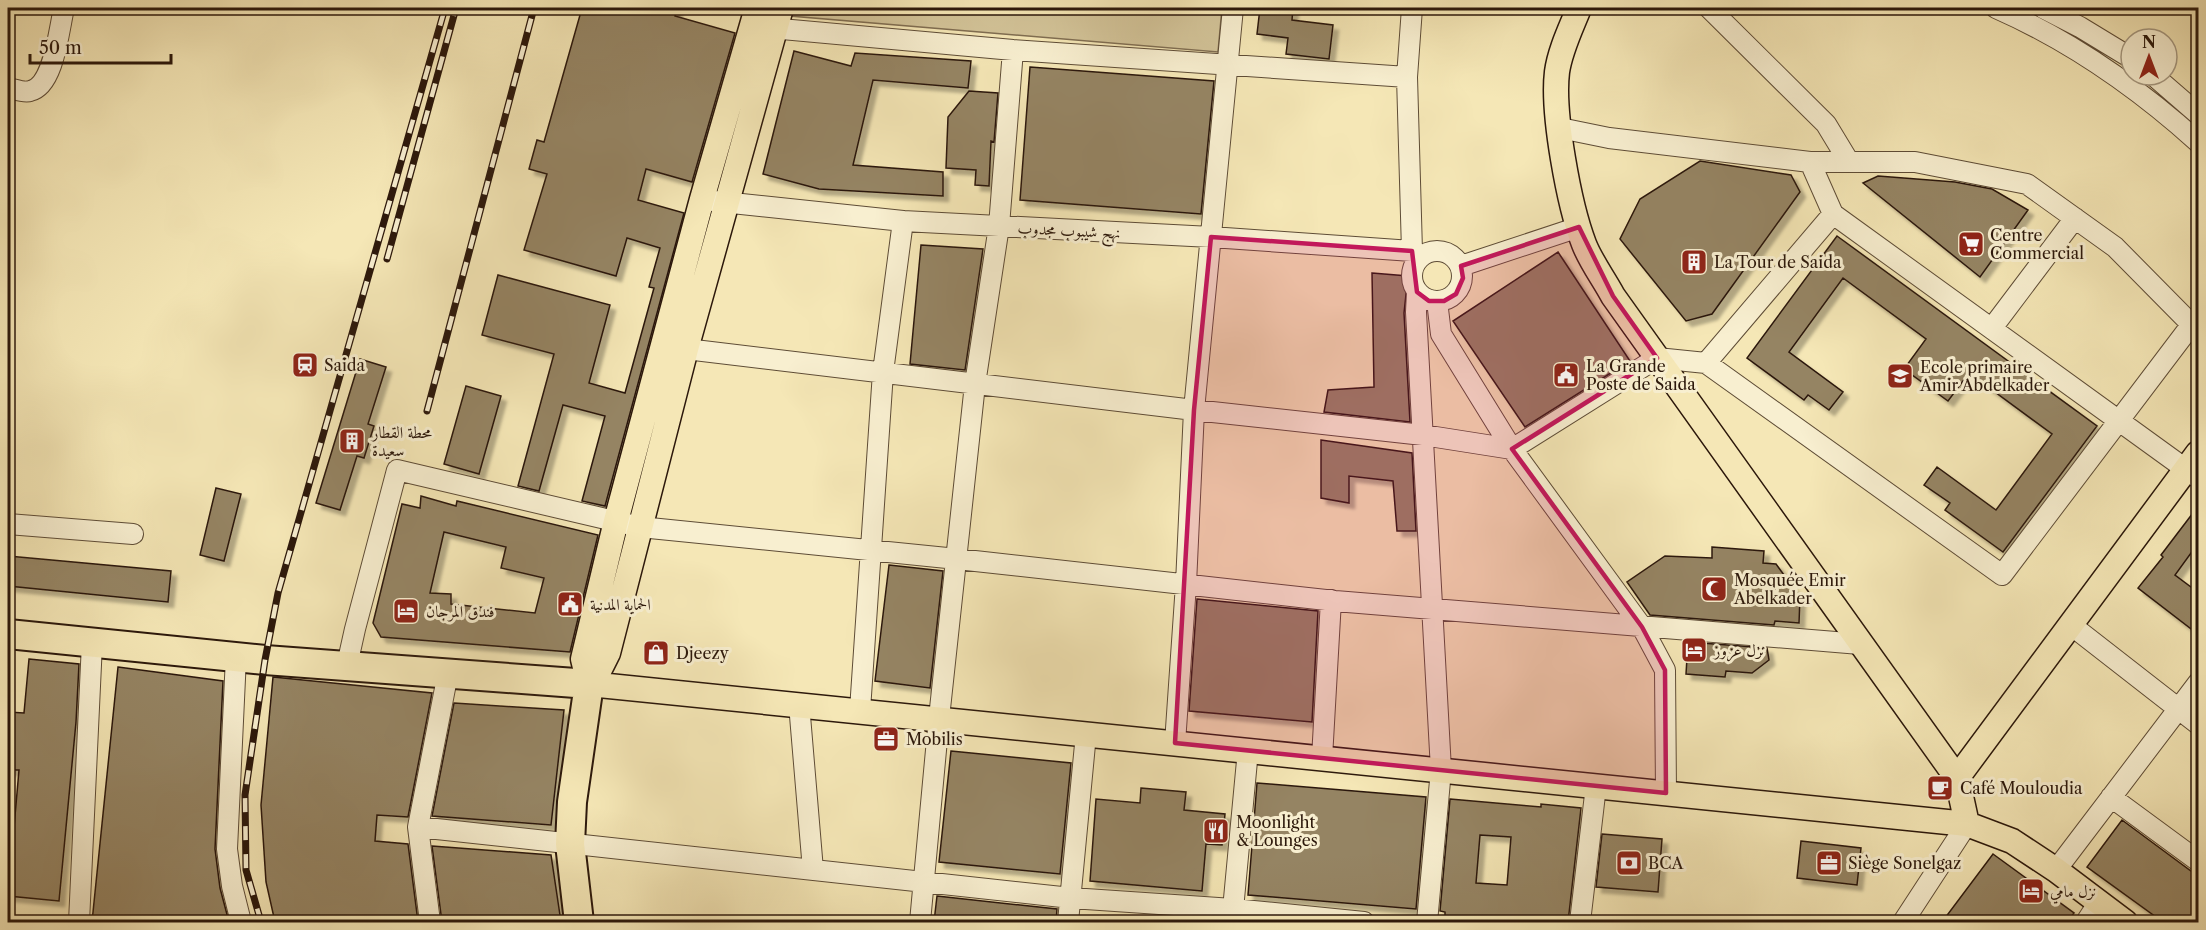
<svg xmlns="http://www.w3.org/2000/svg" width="2206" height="930" font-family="'Libre Caslon Text',Amiri,serif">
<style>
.green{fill:#d3c499;stroke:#806e52;stroke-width:1.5}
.building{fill:#958464;stroke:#2c180b;stroke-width:1.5;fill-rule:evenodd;filter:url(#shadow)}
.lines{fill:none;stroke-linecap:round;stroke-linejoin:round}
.minor-casing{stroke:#5e4c36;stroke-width:22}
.major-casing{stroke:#2c180b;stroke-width:27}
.highway-casing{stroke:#2c180b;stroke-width:32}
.minor{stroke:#f8efd0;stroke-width:20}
.major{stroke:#f5e7b6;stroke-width:24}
.highway{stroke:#f5e7b6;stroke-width:28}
.rail-casing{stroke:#2c180b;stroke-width:7}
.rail{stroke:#f8efd0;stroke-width:4.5;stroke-dasharray:14;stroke-linecap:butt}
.marked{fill:#c2185b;fill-opacity:0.2;stroke:#c2185b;stroke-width:4.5;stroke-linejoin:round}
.labels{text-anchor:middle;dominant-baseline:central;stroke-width:6;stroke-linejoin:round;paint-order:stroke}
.street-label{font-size:16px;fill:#2c180b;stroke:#f8efd0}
.poi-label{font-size:16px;fill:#2c180b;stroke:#f8efd0;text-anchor:start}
</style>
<defs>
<filter id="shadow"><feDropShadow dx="5.5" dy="5.5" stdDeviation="1.5" flood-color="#0004"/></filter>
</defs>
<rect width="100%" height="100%" fill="#f5e7b6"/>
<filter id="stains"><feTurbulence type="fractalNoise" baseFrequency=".00333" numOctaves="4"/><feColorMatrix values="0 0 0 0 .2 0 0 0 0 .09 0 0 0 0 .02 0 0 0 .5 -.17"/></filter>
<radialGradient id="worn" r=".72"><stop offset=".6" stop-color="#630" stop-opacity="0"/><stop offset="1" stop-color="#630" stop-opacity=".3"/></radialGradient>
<path class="green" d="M793 8H1222L1218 52 790 16Z"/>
<path class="building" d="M582 8H677L675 16 735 33 692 182 646 169 638 200 684 213 605 506 582 501 605 416 563 405 539 491 518 486 554 354 482 335 498 275 610 305 589 383 625 393 654 288 649 287 660 248 627 238 616 276 524 250 547 174 529 169 537 140 544 142Z
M1260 8H1293L1292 20 1333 25 1329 59 1286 54 1288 38 1257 34Z
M794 51 851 66 855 53 971 61 968 88 873 80 853 165 943 172V196L819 189 763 174Z
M1030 67 1214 81 1201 214 1020 200Z
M969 91 998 93 994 142 991 141 989 186 975 185 976 170 946 168 948 117Z
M1700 161 1791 175 1800 192 1712 314 1686 321 1620 239 1640 199Z
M1878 176 1955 182 1992 189 2028 210 1980 277 1863 183Z
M1837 236 2097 426 2003 552 1945 510 1950 503 1924 485 1937 467 1996 510 2052 434 1969 373 1948 401 1904 369 1926 339 1843 278 1789 352 1843 392 1829 410 1808 395 1804 400 1747 358Z
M921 245 983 249 965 370 910 364Z
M1558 252 1630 361 1525 427 1453 321Z
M1372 273 1408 276 1404 313 1410 422 1324 412 1328 390 1374 387Z
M360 359 386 367 368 424 374 426 364 458 357 456 340 510 316 503Z
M466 386 501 396 479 474 444 464Z
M1321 440 1412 453 1416 531H1397L1393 481 1349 476V503L1321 498Z
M216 488 241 494 224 561 200 555Z
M421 496 456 506 457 501 598 535 570 652 381 637 373 623 402 504 420 508ZM444 532 506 547 501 568 544 578 535 613 451 604V594L430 593Z
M2199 505V542L2175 575 2199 593V635L2138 588 2163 557 2161 555Z
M1712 547 1764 551 1763 563 1776 564 1800 597 1799 623 1775 621 1774 625 1650 615 1627 582 1665 556 1712 558Z
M8 556 171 571 168 602 8 586Z
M889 565 943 571 930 688 875 681Z
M1197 599 1318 611 1312 722 1189 711Z
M1688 642 1767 648 1769 660 1752 673 1726 671 1725 677 1686 674Z
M29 659 79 664 76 722 59 901 8 896 19 770H8V712L24 713Z
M118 667 223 681 215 849 220 888 229 922H92Z
M273 677 432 693 408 817 377 815 375 841 408 844 418 922H275L266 882 261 805Z
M454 703 564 710 551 825 432 816Z
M951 751 1071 763 1060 874 939 862Z
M1257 783 1426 797 1416 909 1248 895Z
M1141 788 1186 792 1184 810 1225 814 1222 845 1206 844 1202 891 1090 881 1096 799 1140 803Z
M1450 799 1541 807V804L1581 808 1568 922H1511L1445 917V912L1440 911ZM1480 835 1511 837 1507 885 1476 883Z
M2122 820 2191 871 2199 873V922H2163L2087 867Z
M1602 834 1662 839 1658 892 1596 887Z
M1801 841 1861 848 1857 885 1797 878Z
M432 846 551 855 561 922H442Z
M1993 854 2074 913 2067 922H1942Z
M937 896 1057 909 1056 922H934Z"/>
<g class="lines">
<defs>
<path id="minor" d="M1709 8 1826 124 1849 162
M1996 8C2071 41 2138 88 2198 142
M2043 8 2080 27 2131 58
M760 27 1013 50 1407 77
M2153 75 2198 114
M8 88C14 89 24 93 30 91 54 86 59 29 64 8
M1560 128 1609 138 1810 162H1915L2027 184 2115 247 2198 331
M1810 162 1833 214 2198 478
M713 201 903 221 1211 237 1412 251 1407 77 1412 8
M1412 276a25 25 0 1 1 50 0a25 25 0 1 1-50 0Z
M1461 266 1579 227
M1417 292 1416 312 1441 770 1427 922
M1437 301 1441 334 1512 449 1642 627 1665 670 1666 793
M1992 328 2075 218
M674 344 686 349 1194 410 1423 435 1512 449 1657 358 1706 363 2002 575 2192 324
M1706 363 1833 214
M8 524 133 534
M2071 625 2198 724
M236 657 227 849 232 886 241 922
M347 665 355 629 397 470 640 527 957 559 1335 601 1860 644
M799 704 813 870
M860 710 883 372 903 221
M1175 743 1186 584 1194 410 1233 8
M1322 758 1331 600
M2111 797 2198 861
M418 827 1071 898 1233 909 1364 922
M2056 870 2198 683
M1232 920 1248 750
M79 922 92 643
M430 922 418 827 448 673
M920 922 939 718 975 384 999 226 1013 50
M1068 922 1086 734
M1580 922 1596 786
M1903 922 1967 824
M2086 922 2099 902"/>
<path id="major" d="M1579 8C1571 28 1560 50 1557 72 1552 113 1569 205 1584 244 1591 262 1604 279 1613 296L1957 778 1967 824
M589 684 1967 824 2012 841 2056 870 2125 922
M589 684 600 669 608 653 686 349 781 8
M589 684 583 659 616 521 702 199 757 8
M1957 778 2198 453"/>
<path id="highway" d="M8 634 265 660 589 684 572 802 570 844 579 922"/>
</defs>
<use href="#minor" class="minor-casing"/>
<use href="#major" class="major-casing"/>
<use href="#highway" class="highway-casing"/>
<use href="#minor" class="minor"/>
<use href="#major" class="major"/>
<use href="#highway" class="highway"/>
<defs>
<path id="rail" d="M387 259 456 8
M427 411 534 8
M261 922 246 870 245 795 265 660 278 593 445 8"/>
</defs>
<use href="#rail" class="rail-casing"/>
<use href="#rail" class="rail"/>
</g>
<path class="marked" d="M1579 227 1613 296 1657 358 1512 449 1642 627 1665 670 1666 793 1175 743 1194 410 1211 237 1412 251 1417 292 1429 301H1444L1456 294 1463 278 1461 266Z"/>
<defs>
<symbol id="supermarket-square" viewBox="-11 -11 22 22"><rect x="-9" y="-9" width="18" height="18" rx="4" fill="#8f2418" stroke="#f8efd0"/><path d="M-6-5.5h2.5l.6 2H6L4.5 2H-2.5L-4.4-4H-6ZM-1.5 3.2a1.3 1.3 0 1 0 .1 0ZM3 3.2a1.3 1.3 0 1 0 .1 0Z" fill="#fff"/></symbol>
<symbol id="building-square" viewBox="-11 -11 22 22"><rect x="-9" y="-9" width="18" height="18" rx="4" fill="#8f2418" stroke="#f8efd0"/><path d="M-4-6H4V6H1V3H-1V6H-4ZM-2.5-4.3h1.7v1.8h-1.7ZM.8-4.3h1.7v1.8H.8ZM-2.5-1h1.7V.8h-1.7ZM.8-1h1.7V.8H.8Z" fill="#fff"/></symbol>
<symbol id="station-square" viewBox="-11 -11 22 22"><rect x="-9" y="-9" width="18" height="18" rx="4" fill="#8f2418" stroke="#f8efd0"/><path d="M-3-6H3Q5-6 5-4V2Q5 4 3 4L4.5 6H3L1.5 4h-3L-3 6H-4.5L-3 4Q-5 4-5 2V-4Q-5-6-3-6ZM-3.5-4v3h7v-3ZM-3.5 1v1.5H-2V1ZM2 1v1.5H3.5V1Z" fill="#fff"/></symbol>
<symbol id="civic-square" viewBox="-11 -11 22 22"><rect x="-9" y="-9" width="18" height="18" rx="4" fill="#8f2418" stroke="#f8efd0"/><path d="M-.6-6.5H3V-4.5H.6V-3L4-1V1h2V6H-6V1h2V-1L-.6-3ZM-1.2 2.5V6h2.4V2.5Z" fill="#fff"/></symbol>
<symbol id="school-square" viewBox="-11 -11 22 22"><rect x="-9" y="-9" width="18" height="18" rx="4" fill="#8f2418" stroke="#f8efd0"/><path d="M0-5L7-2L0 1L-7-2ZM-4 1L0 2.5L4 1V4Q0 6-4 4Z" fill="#fff"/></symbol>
<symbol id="mosque-square" viewBox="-11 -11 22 22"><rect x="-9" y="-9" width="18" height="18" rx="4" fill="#8f2418" stroke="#f8efd0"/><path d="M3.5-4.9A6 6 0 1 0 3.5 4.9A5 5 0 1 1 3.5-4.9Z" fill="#fff"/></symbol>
<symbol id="hotel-square" viewBox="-11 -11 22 22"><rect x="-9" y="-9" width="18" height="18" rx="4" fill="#8f2418" stroke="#f8efd0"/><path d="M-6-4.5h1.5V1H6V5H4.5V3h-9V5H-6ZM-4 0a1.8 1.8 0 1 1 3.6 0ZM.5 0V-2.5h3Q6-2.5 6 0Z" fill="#fff"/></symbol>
<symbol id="shop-square" viewBox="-11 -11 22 22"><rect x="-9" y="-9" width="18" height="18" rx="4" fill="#8f2418" stroke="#f8efd0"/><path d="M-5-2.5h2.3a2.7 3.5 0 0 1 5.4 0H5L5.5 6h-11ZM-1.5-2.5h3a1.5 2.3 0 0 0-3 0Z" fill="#fff"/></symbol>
<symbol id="office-square" viewBox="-11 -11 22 22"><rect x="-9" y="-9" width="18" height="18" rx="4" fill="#8f2418" stroke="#f8efd0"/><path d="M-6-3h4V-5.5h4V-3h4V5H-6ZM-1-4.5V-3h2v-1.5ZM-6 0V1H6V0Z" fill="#fff"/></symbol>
<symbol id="cafe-square" viewBox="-11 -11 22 22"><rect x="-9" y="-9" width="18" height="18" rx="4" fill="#8f2418" stroke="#f8efd0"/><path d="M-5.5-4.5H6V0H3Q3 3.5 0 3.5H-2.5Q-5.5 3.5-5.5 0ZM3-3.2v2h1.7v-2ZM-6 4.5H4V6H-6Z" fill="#fff"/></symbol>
<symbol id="restaurant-square" viewBox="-11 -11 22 22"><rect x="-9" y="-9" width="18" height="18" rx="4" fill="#8f2418" stroke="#f8efd0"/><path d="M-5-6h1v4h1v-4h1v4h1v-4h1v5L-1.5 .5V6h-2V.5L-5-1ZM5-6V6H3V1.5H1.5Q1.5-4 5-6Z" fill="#fff"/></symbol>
<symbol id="bank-square" viewBox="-11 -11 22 22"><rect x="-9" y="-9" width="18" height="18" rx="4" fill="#8f2418" stroke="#f8efd0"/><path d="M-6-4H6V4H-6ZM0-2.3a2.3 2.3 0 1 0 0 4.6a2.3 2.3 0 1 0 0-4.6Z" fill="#fff"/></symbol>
</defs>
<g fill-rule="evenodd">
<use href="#supermarket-square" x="1956" y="229" width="30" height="30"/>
<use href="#building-square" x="1679" y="247" width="30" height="30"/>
<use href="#station-square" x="290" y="350" width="30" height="30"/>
<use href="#civic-square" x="1551" y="360" width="30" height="30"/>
<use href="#school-square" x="1885" y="361" width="30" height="30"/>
<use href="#building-square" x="337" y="426" width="30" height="30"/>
<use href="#mosque-square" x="1699" y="574" width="30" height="30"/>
<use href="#civic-square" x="555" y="589" width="30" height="30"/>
<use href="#hotel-square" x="391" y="596" width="30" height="30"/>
<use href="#hotel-square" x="1679" y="635" width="30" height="30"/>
<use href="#shop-square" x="641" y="638" width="30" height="30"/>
<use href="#office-square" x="871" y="724" width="30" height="30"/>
<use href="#cafe-square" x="1925" y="773" width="30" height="30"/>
<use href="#restaurant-square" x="1201" y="816" width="30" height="30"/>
<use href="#bank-square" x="1614" y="848" width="30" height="30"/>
<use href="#office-square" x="1814" y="848" width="30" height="30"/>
<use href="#hotel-square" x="2016" y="876" width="30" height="30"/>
</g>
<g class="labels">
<g class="street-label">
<text transform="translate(1069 230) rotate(3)">نهج شيبوب مجدوب</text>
</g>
<g class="poi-label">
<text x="1990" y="235">Centre<tspan x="1990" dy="18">Commercial</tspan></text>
<text x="1714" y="262">La Tour de Saida</text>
<text x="324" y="365">Saida</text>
<text x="1586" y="366">La Grande<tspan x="1586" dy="18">Poste de Saida</tspan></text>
<text x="1920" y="367">Ecole primaire<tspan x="1920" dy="18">Amir Abdelkader</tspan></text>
<text x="372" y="432">محطة القطار<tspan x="372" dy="18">سعيدة</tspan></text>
<text x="1734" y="580">Mosquée Emir<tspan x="1734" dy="18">Abelkader</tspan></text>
<text x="590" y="604">الحماية المدنية</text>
<text x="426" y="611">فندق المرجان</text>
<text x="1714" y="650">نزل عزوز</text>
<text x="676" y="653">Djeezy</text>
<text x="906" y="739">Mobilis</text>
<text x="1960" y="788">Café Mouloudia</text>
<text x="1236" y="822">Moonlight<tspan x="1236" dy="18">&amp; Lounges</tspan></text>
<text x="1648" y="863">BCA</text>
<text x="1848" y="863">Siège Sonelgaz</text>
<text x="2050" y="891">نزل مامي</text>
</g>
</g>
<rect width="2206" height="930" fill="none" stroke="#f5e7b6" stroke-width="30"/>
<rect x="9" y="9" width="2188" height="912" fill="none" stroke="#2c180b" stroke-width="3"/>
<rect x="15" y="15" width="2176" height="900" fill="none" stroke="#2c180b" stroke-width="1.5"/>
<g transform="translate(2149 57)"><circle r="28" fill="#f8efd0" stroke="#a69981" stroke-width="1.5"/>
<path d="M0-4.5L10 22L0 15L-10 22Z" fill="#8f2418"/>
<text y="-9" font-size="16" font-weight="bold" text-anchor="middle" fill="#2c180b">N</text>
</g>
<path d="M30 54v9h141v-9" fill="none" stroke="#2c180b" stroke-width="3"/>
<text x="39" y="54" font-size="18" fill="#2c180b" stroke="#f8efd0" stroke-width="4.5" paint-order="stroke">50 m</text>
<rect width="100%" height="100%" filter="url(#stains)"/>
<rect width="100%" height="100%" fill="url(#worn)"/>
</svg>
